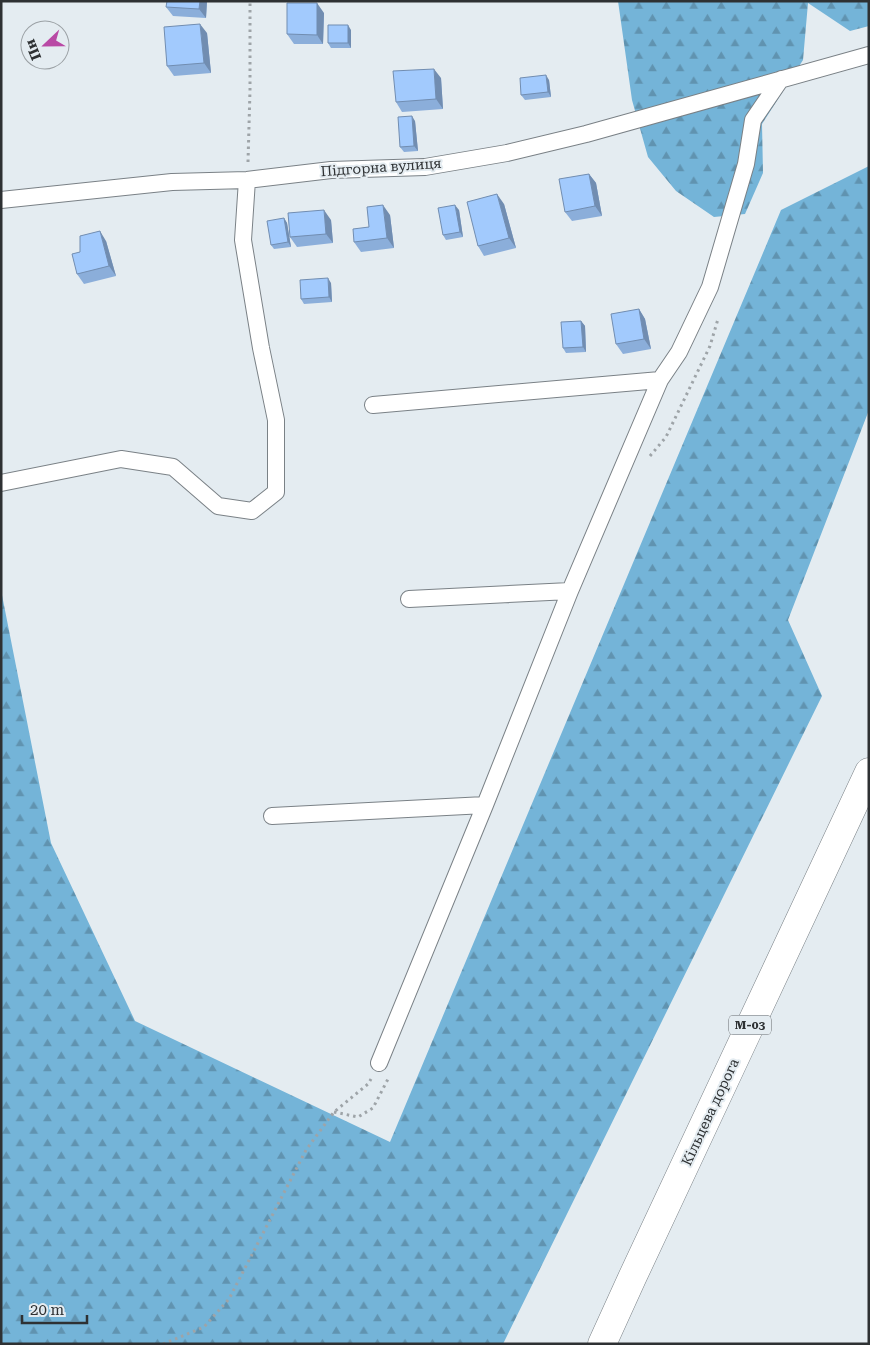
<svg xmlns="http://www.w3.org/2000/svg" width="870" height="1345" font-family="'Roboto Serif',serif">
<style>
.forest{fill:url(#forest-firs)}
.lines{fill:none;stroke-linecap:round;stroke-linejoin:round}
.street-casing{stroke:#7a8186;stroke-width:18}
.highway-casing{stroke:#7a8186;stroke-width:29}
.path{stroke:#9ea4a8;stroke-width:3;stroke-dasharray:2.5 4;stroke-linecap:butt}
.street{stroke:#fff;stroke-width:16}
.highway{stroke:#fff;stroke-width:28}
.wall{fill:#8baeda}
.shaded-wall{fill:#718db1}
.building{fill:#a2cafd;stroke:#718db1}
.labels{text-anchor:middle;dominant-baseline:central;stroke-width:4;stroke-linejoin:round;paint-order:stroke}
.shield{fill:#e4ecf1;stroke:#65696c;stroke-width:1}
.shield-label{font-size:12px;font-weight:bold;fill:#2e3133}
.street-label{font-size:14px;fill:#2e3133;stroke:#e4ecf1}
</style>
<defs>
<pattern id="forest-firs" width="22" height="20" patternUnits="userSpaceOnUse" patternTransform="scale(1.25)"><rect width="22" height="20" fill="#74b4d8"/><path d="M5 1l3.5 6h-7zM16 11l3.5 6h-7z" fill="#6093b0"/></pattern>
</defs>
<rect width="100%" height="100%" fill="#e4ecf1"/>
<path class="forest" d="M618 1H869V26L850 31 808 3 803 60 762 124 763 173 745 214 714 217 676 191 648 157 632 100Z
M869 166V410L788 620 822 696 503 1344H1V590L51 843 135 1021 390 1142 781 210Z"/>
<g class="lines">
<defs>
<path id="street" d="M1 200 172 182 247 180 331 170 425 167 507 153 586 134 869 55
M373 405 660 380
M1 483 121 459 173 467 218 506 252 511 276 492V420L261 348 243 240 247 180
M409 599 570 591
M272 816 485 805
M379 1063 485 805 570 591 660 380 679 352 710 287 746 164 753 120 781 79"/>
<path id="highway" d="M602 1344 632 1278 869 772"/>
</defs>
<use href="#street" class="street-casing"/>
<use href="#highway" class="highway-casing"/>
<path class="path" d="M248 162 250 90V1
M650 456 666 437 710 346 718 319
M334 1112 358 1117 373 1108 388 1079
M163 1344 204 1327 229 1299 306 1150 334 1112 368 1084 371 1079"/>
<use href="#street" class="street"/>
<use href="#highway" class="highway"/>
</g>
<path class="wall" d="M207 1 206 18 173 16 166 7Z
M324 13 323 44H294L287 34Z
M351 30V48H331L328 43Z
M207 33 211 73 174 76 167 66Z
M441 78 443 109 402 112 396 102Z
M549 80 551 97 525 100 521 95Z
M415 121 418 151 404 152 400 147Z
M589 174 596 183 602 216 572 221 565 212Z
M504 204 516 248 484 256 478 246Z
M459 210 463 237 446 240 443 235Z
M390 215 394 248 361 252 354 242 369 227Z
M284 218 287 223 291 247 274 249 271 245Z
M331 220 333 243 297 247 290 237Z
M106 241 116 276 84 284 77 274 80 252Z
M331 283 332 302 304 304 301 299Z
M639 309 645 319 651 349 623 354 616 344Z
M581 321 585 326 586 352 566 353 563 348Z"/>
<path class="shaded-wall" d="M200 1H207L206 18 199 9Z
M317 3 324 13 323 44 317 35Z
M200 24 207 33 211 73 204 63Z
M348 25 351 30V48L348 43Z
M434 69 441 78 443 109 436 99Z
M546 75 549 80 551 97 548 92Z
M412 116 415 121 418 151 414 146Z
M589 174 596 183 602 216 595 206Z
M497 194 504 204 516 248 509 238Z
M383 205 390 215 394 248 387 238Z
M455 205 459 210 463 237 460 232Z
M324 210 331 220 333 243 326 234Z
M284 218 287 223 291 247 288 242Z
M100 231 106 241 116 276 109 266Z
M328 278 331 283 332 302 329 297Z
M639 309 645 319 651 349 644 339Z
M581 321 585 326 586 352 583 347Z"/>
<path class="building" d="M167 1H200L199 9 166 7Z
M287 3H317V35L287 34Z
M200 24 204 63 167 66 164 27Z
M328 25H348V43H328Z
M434 69 436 99 396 102 393 71Z
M546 75 548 92 521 95 520 78Z
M412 116 414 146 400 147 398 117Z
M589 174 595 206 565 212 559 179Z
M497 194 509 238 478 246 467 202Z
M383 205 387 238 354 242 353 229 369 227 367 207Z
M455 205 460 232 443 235 438 208Z
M324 210 326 234 290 237 288 213Z
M284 218 288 242 271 245 267 221Z
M100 231 109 266 77 274 72 254 80 252V236Z
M328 278 329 297 301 299 300 280Z
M639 309 644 339 616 344 611 314Z
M581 321 583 347 563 348 561 322Z"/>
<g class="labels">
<rect class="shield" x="729" y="1015.5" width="42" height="19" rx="4"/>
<g class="shield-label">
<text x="750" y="1025">М-03</text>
</g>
<g class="street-label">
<text transform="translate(381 167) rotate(-4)">Підгорна вулиця</text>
<text transform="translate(710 1112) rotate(-65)">Кільцева дорога</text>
</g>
</g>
<rect width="870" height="1345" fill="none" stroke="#2e3133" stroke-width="5"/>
<g transform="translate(45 45) rotate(248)"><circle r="24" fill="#e4ecf1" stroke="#9ba1a5"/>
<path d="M0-4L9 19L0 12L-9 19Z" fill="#b949a5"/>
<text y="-8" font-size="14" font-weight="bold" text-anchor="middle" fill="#2e3133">Пн</text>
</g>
<path d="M22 1315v8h65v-8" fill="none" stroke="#2e3133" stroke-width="2.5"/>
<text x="30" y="1315" font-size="15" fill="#2e3133" stroke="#e4ecf1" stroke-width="4" paint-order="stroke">20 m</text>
</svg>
